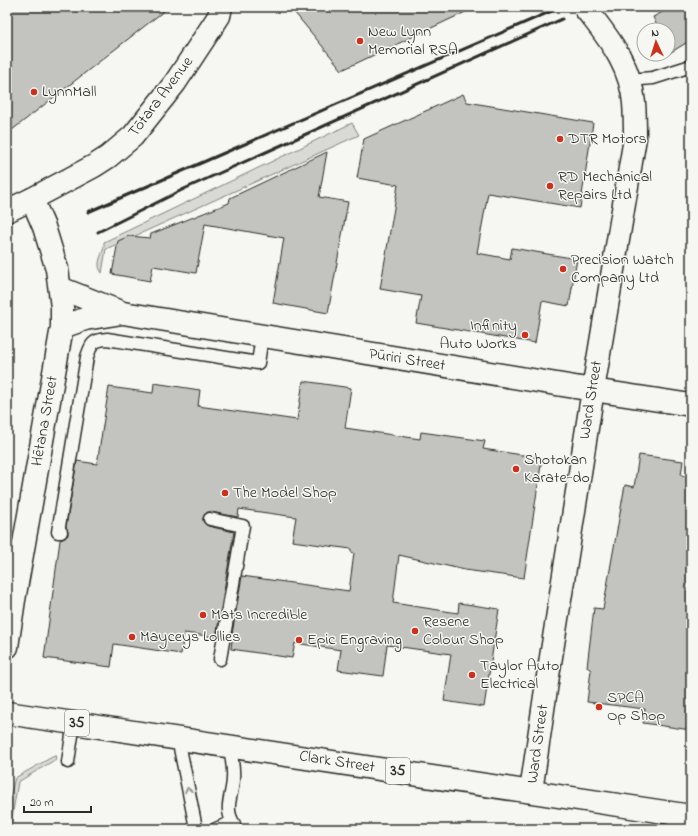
<svg xmlns="http://www.w3.org/2000/svg" width="698" height="836" font-family="'Indie Flower',sans-serif">
<style>
.green{fill:#d9d9d5;stroke:#828280}
.building{fill:#c3c3c0;stroke:#2b2b2b}
.lines{fill:none;stroke-linecap:round;stroke-linejoin:round}
.lane-casing{stroke:#2b2b2b;stroke-width:15}
.street-casing{stroke:#2b2b2b;stroke-width:25}
.secondary-casing{stroke:#2b2b2b;stroke-width:25}
.primary-casing{stroke:#2b2b2b;stroke-width:25}
.lane{stroke:#f6f6f2;stroke-width:12}
.street{stroke:#f6f6f2;stroke-width:22}
.secondary{stroke:#f6f6f2;stroke-width:22}
.primary{stroke:#f6f6f2;stroke-width:22}
.rail{stroke:#2b2b2b;stroke-width:3}
.street-bridge-casing{stroke:#2b2b2b;stroke-width:25;stroke-linecap:butt}
.street-bridge{stroke:#f6f6f2;stroke-width:22}
.oneway{stroke:#90908e}
.poi-dot{fill:#c8321e;stroke:#f6f6f2;stroke-width:1.5}
.labels{text-anchor:middle;dominant-baseline:central;stroke-width:3;stroke-linejoin:round;paint-order:stroke}
.shield{fill:#f6f6f2;stroke:#686867;stroke-width:1}
.shield-label{font-size:15px;font-weight:bold;fill:#2b2b2b}
.poi-label{font-size:16px;fill:#2b2b2b;stroke:#f6f6f2;text-anchor:start}
.street-label{font-size:16px;fill:#2b2b2b;stroke:#f6f6f2}
</style>
<rect width="100%" height="100%" fill="#f6f6f2"/>
<filter id="ink" filterUnits="userSpaceOnUse"><feTurbulence type="fractalNoise" baseFrequency=".025" numOctaves="2"/><feDisplacementMap in="SourceGraphic" scale="8" xChannelSelector="R" yChannelSelector="G"/><feConvolveMatrix kernelMatrix="1 2 1 2 8 2 1 2 1" color-interpolation-filters="sRGB"/></filter>
<g filter="url(#ink)">
<path class="green" d="M352 123 359 135 106 249 102 273C101 271 99 269 99 266 98 258 105 251 104 242Z
M54 756H56L55 761H53L18 782 10 829H7C7 813 10 794 15 778Z"/>
<path class="building" d="M7 7H169L7 134Z
M290 7H476L342 70Z
M672 7H691V40L668 54V30H659L653 17Z
M463 94 467 102 593 123 580 208 488 193 477 253 510 259 512 248 577 259 569 306 542 301 535 343 416 323 421 296 380 289 398 185 357 178 364 139Z
M327 152 319 197 348 202 328 313 273 303 284 238 205 224 196 273 153 266 150 281 112 274 118 241 129 236 150 238 151 234 229 203 230 198Z
M303 381 351 388 345 428 420 439 421 432 485 441 483 449 542 458 524 578 465 570 399 555 393 603 458 613 459 603 499 609 484 707 444 701 451 654 387 645 383 676 338 670 341 650 295 643 292 658 231 649 232 640H231L242 576 349 591 354 553 351 552V549L292 541 296 517 239 509 238 517 211 512H208L205 514 203 518V521L205 524 208 526 234 532 216 637 184 633 181 654 114 644 111 667 44 658 60 540 65 538 68 535V532L66 527 77 461 97 464 109 387 153 393 154 383 200 390 198 406 297 420Z
M639 455 683 461 681 475 691 478V730L643 723 645 709 587 702 591 670 587 667 594 608 603 609 625 485 634 487Z"/>
<g class="lines">
<defs>
<path id="lane" d="M629 80 653 78 691 66
M210 519 243 526 220 659
M61 532H58L87 357C91 345 92 340 107 339L258 363 262 336
M178 738 196 828
M68 762 74 722
M216 829 225 825 234 824C223 808 233 795 233 778 234 768 231 757 230 746
M673 829 676 813"/>
<path id="street" d="M60 288 123 313 593 390 691 405
M62 327 85 319 122 313
M7 647 14 600 62 327V307L57 269 44 227 32 199
M531 791 548 676 593 390 635 138C635 126 635 115 634 103 631 69 613 44 593 18"/>
<path id="secondary" d="M7 211 32 199 94 166 108 157 133 136 175 83 219 16 221 7"/>
<path id="primary" d="M7 713 691 816"/>
</defs>
<use href="#lane" class="lane-casing"/>
<use href="#street" class="street-casing"/>
<use href="#secondary" class="secondary-casing"/>
<use href="#primary" class="primary-casing"/>
<use href="#lane" class="lane"/>
<use href="#street" class="street"/>
<use href="#secondary" class="secondary"/>
<use href="#primary" class="primary"/>
<path class="rail" d="M88 212 554 10
M98 232 184 189 562 19"/>
<defs>
<path id="street-bridge" d="M584 7 593 18"/>
</defs>
<use href="#street-bridge" class="street-bridge-casing"/>
<use href="#street-bridge" class="street-bridge"/>
</g>
<defs><path id="oneway-chevron" d="M-2-3.5L2.5 0L-2 3.5" fill="none" stroke-width="1.6" stroke-linecap="round" stroke-linejoin="round"/></defs>
<use class="oneway" href="#oneway-chevron" transform="translate(188 790) rotate(-101)"/>
</g>
<g class="poi-dot">
<circle cx="360" cy="41" r="4"/>
<circle cx="34" cy="92" r="4"/>
<circle cx="560" cy="139" r="4"/>
<circle cx="550" cy="186" r="4"/>
<circle cx="563" cy="269" r="4"/>
<circle cx="525" cy="335" r="4"/>
<circle cx="516" cy="469" r="4"/>
<circle cx="225" cy="493" r="4"/>
<circle cx="203" cy="615" r="4"/>
<circle cx="415" cy="631" r="4"/>
<circle cx="132" cy="637" r="4"/>
<circle cx="299" cy="640" r="4"/>
<circle cx="472" cy="675" r="4"/>
<circle cx="599" cy="707" r="4"/>
</g>
<g class="labels">
<g class="shield">
<rect x="65" y="710" width="24" height="26" rx="3"/>
<rect x="386" y="758" width="24" height="26" rx="3"/>
</g>
<g class="shield-label">
<text x="77" y="723">35</text>
<text x="398" y="771">35</text>
</g>
<g class="poi-label">
<text x="368" y="32">New Lynn<tspan x="368" dy="18">Memorial RSA</tspan></text>
<text x="42" y="92">LynnMall</text>
<text x="568" y="139">DTR Motors</text>
<text x="558" y="177">RD Mechanical<tspan x="558" dy="18">Repairs Ltd</tspan></text>
<text x="571" y="260">Precision Watch<tspan x="571" dy="18">Company Ltd</tspan></text>
<text x="517" y="326" text-anchor="end">Infinity<tspan x="517" dy="18">Auto Works</tspan></text>
<text x="524" y="460">Shotokan<tspan x="524" dy="18">Karate-do</tspan></text>
<text x="233" y="493">The Model Shop</text>
<text x="211" y="615">Mats Incredible</text>
<text x="423" y="622">Resene<tspan x="423" dy="18">Colour Shop</tspan></text>
<text x="140" y="637">Mayceys Lollies</text>
<text x="307" y="640">Epic Engraving</text>
<text x="480" y="666">Taylor Auto<tspan x="480" dy="18">Electrical</tspan></text>
<text x="607" y="698">SPCA<tspan x="607" dy="18">Op Shop</tspan></text>
</g>
<g class="street-label">
<text transform="translate(161 97) rotate(-53)">Tōtara Avenue</text>
<text transform="translate(407 360) rotate(9)">Pūriri Street</text>
<text transform="translate(591 400) rotate(-81)">Ward Street</text>
<text transform="translate(45 421) rotate(-80)">Hētana Street</text>
<text transform="translate(538 744) rotate(-82)">Ward Street</text>
<text transform="translate(337 762) rotate(9)">Clark Street</text>
</g>
</g>
<rect width="698" height="836" fill="none" stroke="#f6f6f2" stroke-width="24"/>
<rect x="12" y="12" width="674" height="812" fill="none" stroke="#2b2b2b" stroke-width="1.5" filter="url(#ink)"/>
<g transform="translate(656 42) rotate(356)"><circle r="19" fill="#f6f6f2" stroke="#a5a5a2"/>
<path d="M0-3L7 15L0 10L-7 15Z" fill="#c8321e"/>
<text y="-6" font-size="11" font-weight="bold" text-anchor="middle" fill="#2b2b2b">N</text>
</g>
<path d="M24 806v6h67v-6" fill="none" stroke="#2b2b2b" stroke-width="2"/>
<text x="30" y="806" font-size="12" fill="#2b2b2b" stroke="#f6f6f2" stroke-width="3" paint-order="stroke">20 m</text>
</svg>
